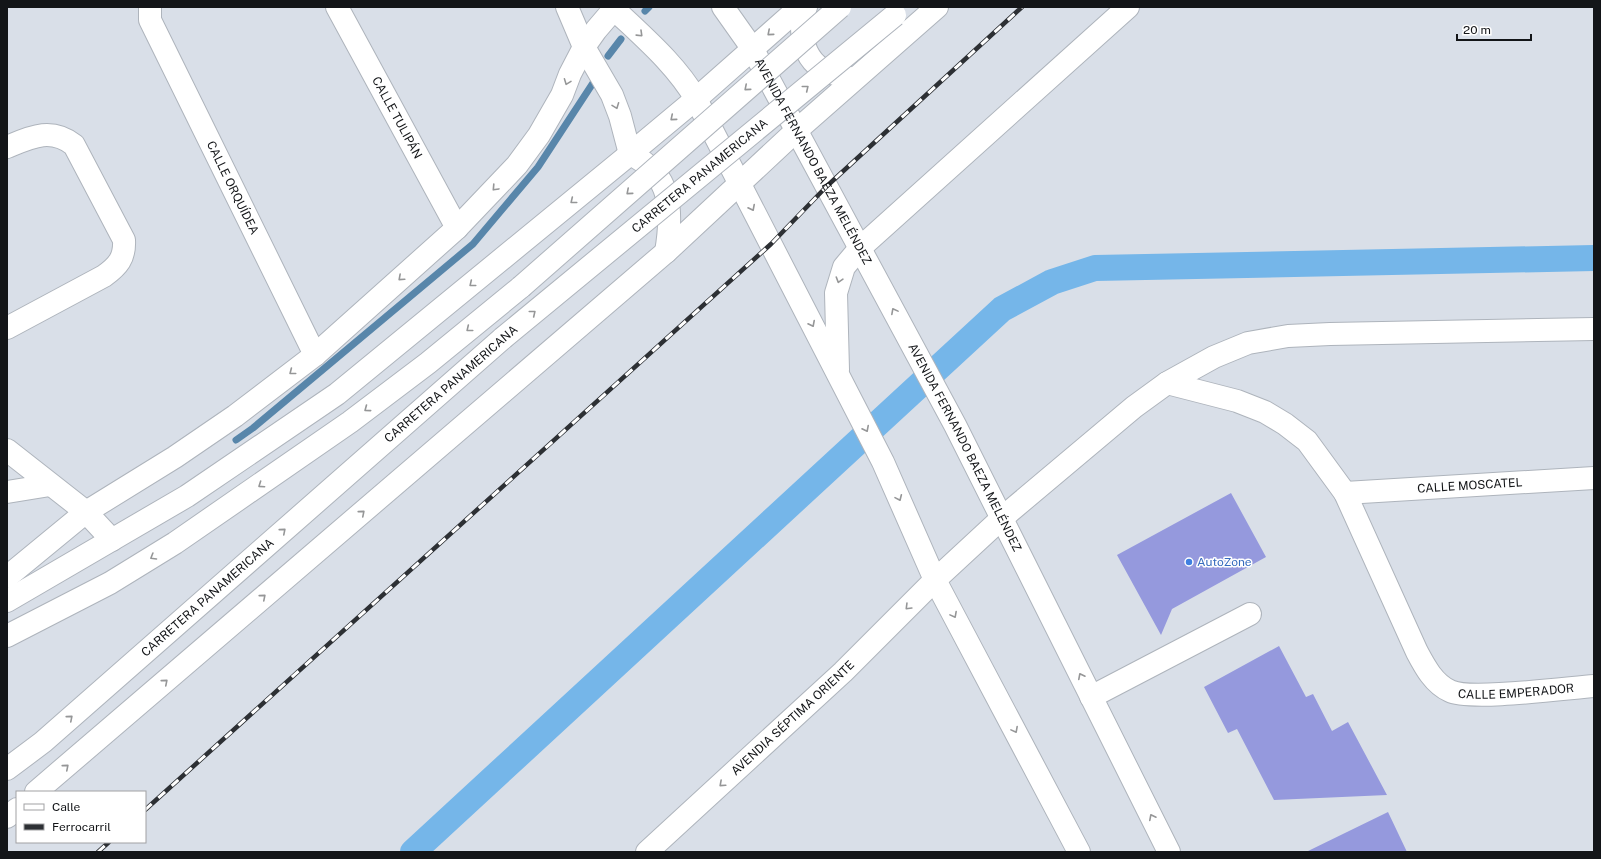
<svg xmlns="http://www.w3.org/2000/svg" width="1601" height="859" font-family="'Public Sans',sans-serif">
<style>
.lines{fill:none;stroke-linecap:round;stroke-linejoin:round}
.stream{stroke:#5886aa;stroke-width:7}
.canal{stroke:#75b6e9;stroke-width:26}
.building{fill:#9599dd}
.minor-casing{stroke:#aeb4bc;stroke-width:24}
.major-casing{stroke:#aeb4bc;stroke-width:24}
.highway-casing{stroke:#aeb4bc;stroke-width:24}
.minor{stroke:#fff;stroke-width:22}
.major{stroke:#fff;stroke-width:22}
.highway{stroke:#fff;stroke-width:22}
.rail-casing{stroke:#2d3034;stroke-width:4.5}
.rail{stroke:#fff;stroke-width:3;stroke-dasharray:9;stroke-linecap:butt}
.highway-bridge-casing{stroke:#aeb4bc;stroke-width:24;stroke-linecap:butt}
.highway-bridge{stroke:#fff;stroke-width:22}
.oneway{stroke:#959697}
.shop-dot{fill:#3f7fe0;stroke:#fff;stroke-width:1.5}
.labels{text-anchor:middle;dominant-baseline:central;stroke-width:3;stroke-linejoin:round;paint-order:stroke}
.street-label{font-size:12px;fill:#131518;stroke:#fff}
.shop-label{font-size:12px;fill:#366cbe;stroke:#fff;text-anchor:start}
</style>
<rect width="100%" height="100%" fill="#d9dfe8"/>
<g class="lines">
<path class="stream" d="M645 11 649 7
M608 56 621 39
M236 440 253 428 473 244 538 167 593 83"/>
<path class="canal" d="M413 852 1002 309 1052 282 1095 268 1594 258"/>
</g>
<path class="building" d="M1231 493 1266 557 1172 609 1161 635 1117 555Z
M1279 646 1306 697 1313 694 1332 731 1348 722 1387 795 1274 800 1237 729 1228 733 1204 687Z
M1388 812 1407 852H1306Z"/>
<g class="lines">
<defs>
<g id="minor">
<path id="s1" d="M150 7V20L315 355"/>
<path id="s2" d="M337 7 457 228"/>
<path d="M567 7 584 47"/>
<path d="M7 147C31 137 51 127 74 145L124 240C125 258 118 266 104 276L7 328"/>
<path d="M860 248 1128 7"/>
<path id="s3" d="M1167 383 1237 401 1265 412 1285 424 1307 441 1345 493 1417 652C1425 667 1434 684 1450 691 1470 701 1567 688 1594 686"/>
<path d="M7 450 86 512 112 540"/>
<path d="M7 492 50 485"/>
<path id="s4" d="M1345 493 1594 478"/>
<path d="M7 577 86 512 175 457 235 416 315 355 457 228 517 165 539 135 562 95 570 74 584 47 596 30 614 9"/>
<path d="M1091 697 1250 614"/>
<path id="s5" d="M647 852 843 672 935 580 1002 518 1134 407 1167 383 1214 357 1248 343 1288 336 1330 334 1594 329"/>
</g>
<g id="major">
<path d="M612 7C642 36 675 63 696 99L883 462 935 580 1079 852"/>
<path id="s6" d="M723 7 752 48 955 425 1169 852"/>
<path d="M838 370 836 293 844 267 860 248"/>
</g>
<g id="highway">
<path d="M806 7C795 37 807 74 844 75"/>
<path d="M584 47 612 95 620 116 630 154C672 174 673 211 666 252"/>
<path d="M7 601 187 496 337 394 630 154 696 99 800 7"/>
<path d="M7 636 110 583 175 543 350 422 428 363 521 287"/>
<path id="s7" d="M7 769 43 742 503 338"/>
<path d="M36 792 666 252 797 130 937 7"/>
<path d="M7 817 17 809"/>
</g>
</defs>
<use href="#minor" class="minor-casing"/>
<use href="#major" class="major-casing"/>
<use href="#highway" class="highway-casing"/>
<use href="#minor" class="minor"/>
<use href="#major" class="major"/>
<use href="#highway" class="highway"/>
<defs>
<path id="rail" d="M145 810 771 244 827 186 1022 7
M98 852 109 842"/>
</defs>
<use href="#rail" class="rail-casing"/>
<use href="#rail" class="rail"/>
<defs>
<g id="highway-bridge">
<path d="M521 287 840 7"/>
<path id="s8" d="M503 338 895 15"/>
</g>
</defs>
<use href="#highway-bridge" class="highway-bridge-casing"/>
<use href="#highway-bridge" class="highway-bridge"/>
</g>
<defs><path id="oneway-chevron" d="M-2-3.5L2.5 0L-2 3.5" fill="none" stroke-width="1.6" stroke-linecap="round" stroke-linejoin="round"/></defs>
<g class="oneway">
<use href="#oneway-chevron" transform="translate(770 33) rotate(139)"/>
<use href="#oneway-chevron" transform="translate(640 34) rotate(44)"/>
<use href="#oneway-chevron" transform="translate(567 82) rotate(111)"/>
<use href="#oneway-chevron" transform="translate(747 88) rotate(139)"/>
<use href="#oneway-chevron" transform="translate(806 88) rotate(-39)"/>
<use href="#oneway-chevron" transform="translate(616 106) rotate(69)"/>
<use href="#oneway-chevron" transform="translate(673 118) rotate(140)"/>
<use href="#oneway-chevron" transform="translate(495 188) rotate(133)"/>
<use href="#oneway-chevron" transform="translate(629 192) rotate(139)"/>
<use href="#oneway-chevron" transform="translate(573 201) rotate(141)"/>
<use href="#oneway-chevron" transform="translate(752 208) rotate(63)"/>
<use href="#oneway-chevron" transform="translate(401 278) rotate(138)"/>
<use href="#oneway-chevron" transform="translate(839 280) rotate(107)"/>
<use href="#oneway-chevron" transform="translate(472 284) rotate(141)"/>
<use href="#oneway-chevron" transform="translate(894 311) rotate(-118)"/>
<use href="#oneway-chevron" transform="translate(533 313) rotate(-39)"/>
<use href="#oneway-chevron" transform="translate(812 324) rotate(63)"/>
<use href="#oneway-chevron" transform="translate(469 329) rotate(141)"/>
<use href="#oneway-chevron" transform="translate(292 372) rotate(142)"/>
<use href="#oneway-chevron" transform="translate(367 409) rotate(143)"/>
<use href="#oneway-chevron" transform="translate(866 429) rotate(63)"/>
<use href="#oneway-chevron" transform="translate(261 485) rotate(146)"/>
<use href="#oneway-chevron" transform="translate(899 498) rotate(66)"/>
<use href="#oneway-chevron" transform="translate(362 513) rotate(-41)"/>
<use href="#oneway-chevron" transform="translate(283 531) rotate(-41)"/>
<use href="#oneway-chevron" transform="translate(153 557) rotate(149)"/>
<use href="#oneway-chevron" transform="translate(263 597) rotate(-41)"/>
<use href="#oneway-chevron" transform="translate(908 607) rotate(135)"/>
<use href="#oneway-chevron" transform="translate(954 615) rotate(62)"/>
<use href="#oneway-chevron" transform="translate(1081 676) rotate(-117)"/>
<use href="#oneway-chevron" transform="translate(165 682) rotate(-41)"/>
<use href="#oneway-chevron" transform="translate(70 718) rotate(-41)"/>
<use href="#oneway-chevron" transform="translate(1015 730) rotate(62)"/>
<use href="#oneway-chevron" transform="translate(66 767) rotate(-41)"/>
<use href="#oneway-chevron" transform="translate(722 784) rotate(138)"/>
<use href="#oneway-chevron" transform="translate(1152 817) rotate(-117)"/>
</g>
<circle class="shop-dot" cx="1189" cy="562" r="4"/>
<g class="labels">
<g class="street-label">
<text stroke="none"><textPath href="#s2" startOffset="126">CALLE TULIPÁN</textPath></text>
<text stroke="none"><textPath href="#s6" startOffset="179">AVENIDA FERNANDO BAEZA MELÉNDEZ</textPath></text>
<text stroke="none"><textPath href="#s8" startOffset="255">CARRETERA PANAMERICANA</textPath></text>
<text stroke="none"><textPath href="#s1" startOffset="200">CALLE ORQUÍDEA</textPath></text>
<text transform="translate(451 384) rotate(-41)">CARRETERA PANAMERICANA</text>
<text stroke="none"><textPath href="#s6" startOffset="503">AVENIDA FERNANDO BAEZA MELÉNDEZ</textPath></text>
<text stroke="none"><textPath href="#s4" startOffset="125">CALLE MOSCATEL</textPath></text>
<text stroke="none"><textPath href="#s7" startOffset="264">CARRETERA PANAMERICANA</textPath></text>
<text stroke="none"><textPath href="#s3" startOffset="511">CALLE EMPERADOR</textPath></text>
<text stroke="none"><textPath href="#s5" startOffset="198">AVENDIA SÉPTIMA ORIENTE</textPath></text>
</g>
<g class="shop-label">
<text x="1197" y="562">AutoZone</text>
</g>
</g>
<rect width="1601" height="859" fill="none" stroke="#131518" stroke-width="16"/>
<rect x="16" y="791" width="130" height="52" fill="#ffffff" stroke="#a1a1a3"/>
<rect x="24" y="804" width="20" height="6" fill="#ffffff" stroke="#a1a1a3"/>
<text x="52" y="811" font-size="12" fill="#131518">Calle</text>
<rect x="24" y="824" width="20" height="6" fill="#2d3034" stroke="#a1a1a3"/>
<text x="52" y="831" font-size="12" fill="#131518">Ferrocarril</text>
<path d="M1457 34v6h74v-6" fill="none" stroke="#131518" stroke-width="2"/>
<text x="1463" y="34" font-size="12" fill="#131518" stroke="#ffffff" stroke-width="3" paint-order="stroke">20 m</text>
</svg>
